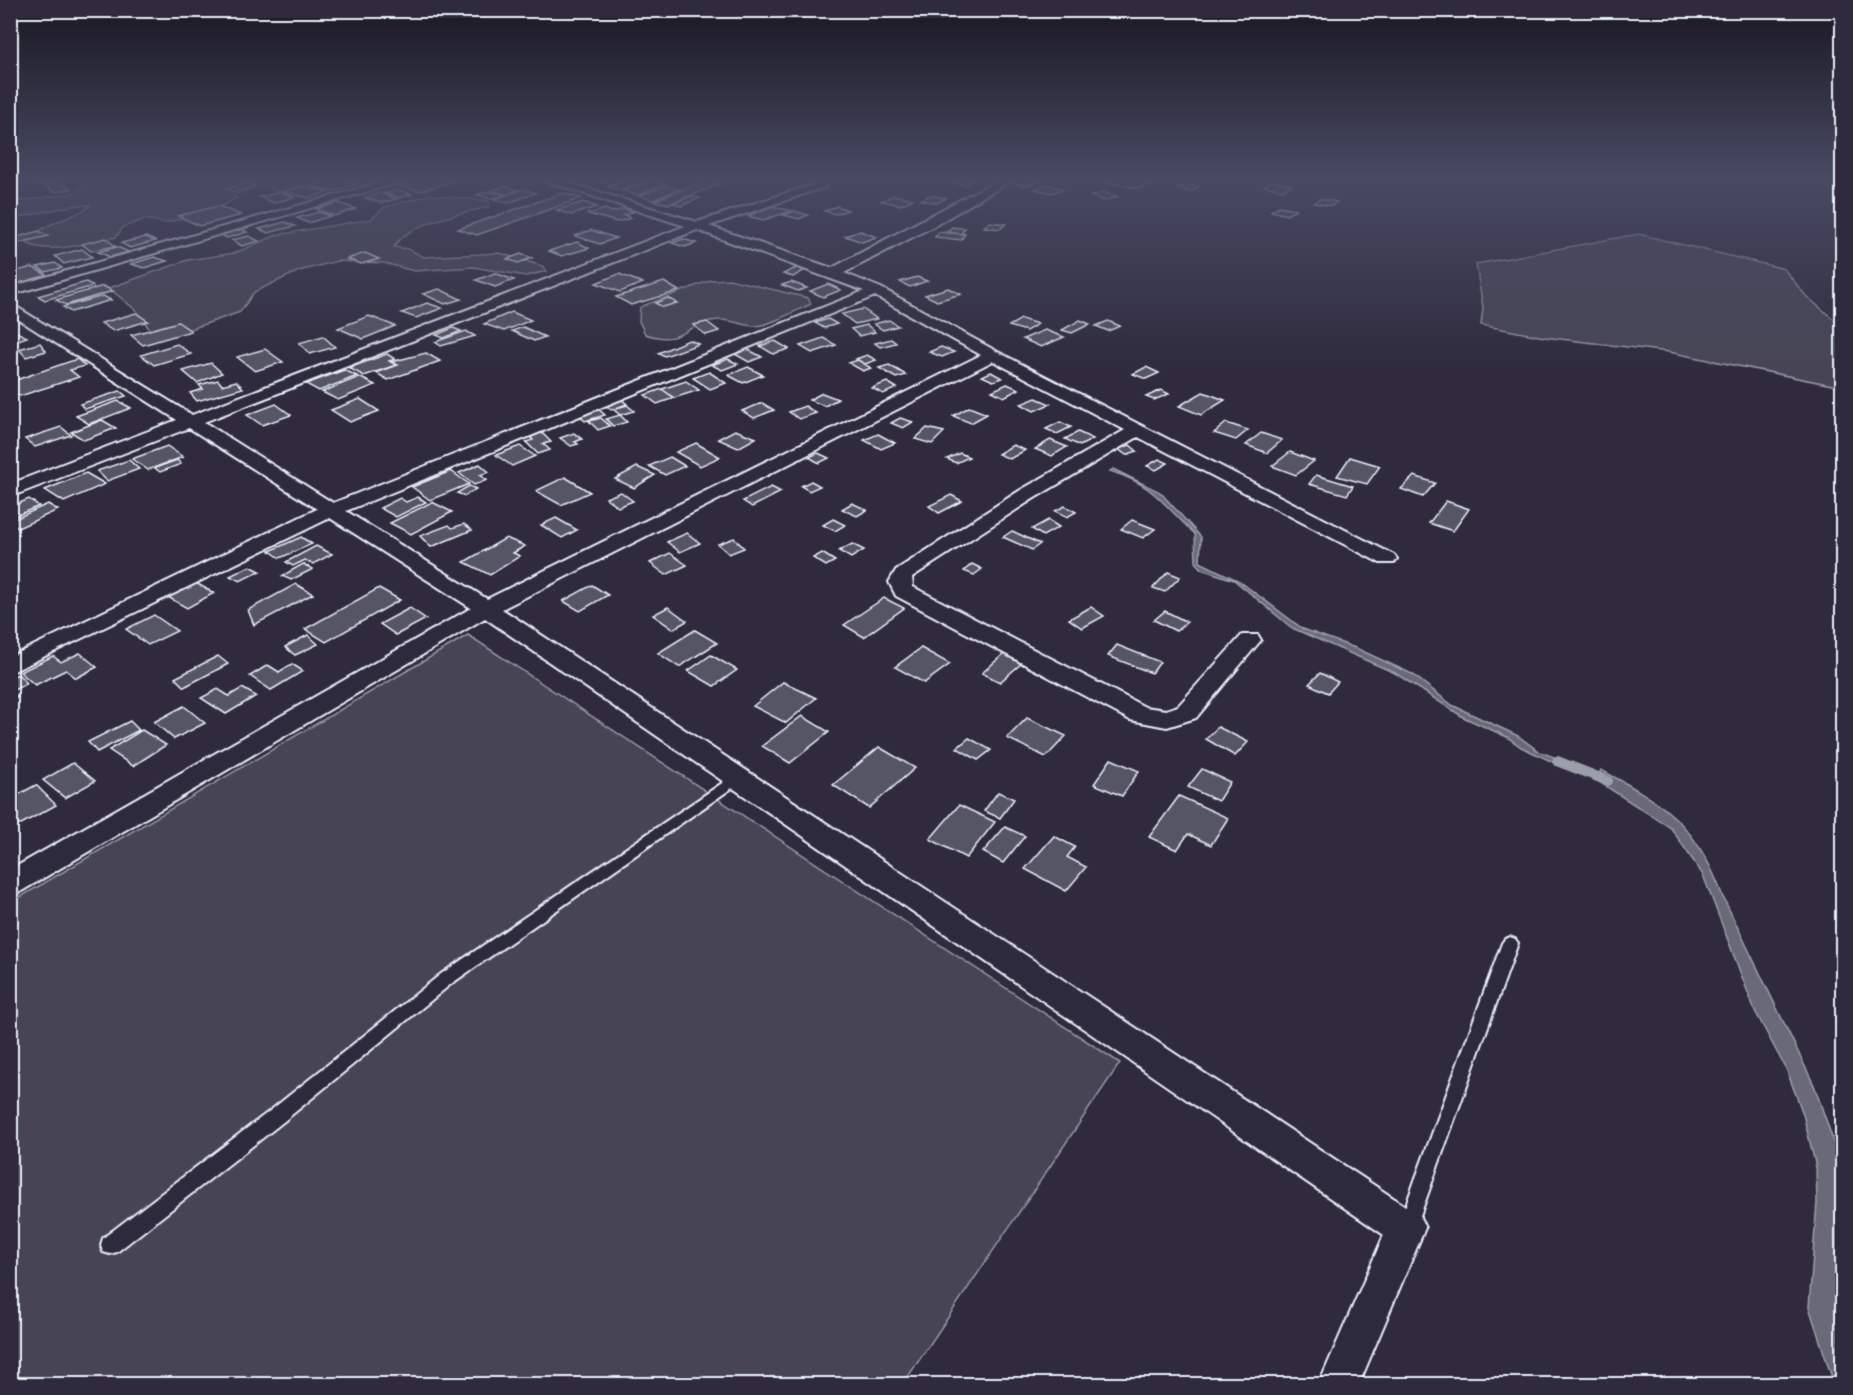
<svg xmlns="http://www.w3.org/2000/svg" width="1853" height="1395" font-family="Dekko,sans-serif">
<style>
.green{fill:#464455;stroke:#979aa6;stroke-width:1.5}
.water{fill:#696978;stroke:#9c9fab;stroke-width:1.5}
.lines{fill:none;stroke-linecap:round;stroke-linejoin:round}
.stream{stroke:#9c9fab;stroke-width:10}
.building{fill:#575565;stroke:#e8f1f8;stroke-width:1.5}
.lane-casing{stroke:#e8f1f8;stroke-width:4}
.street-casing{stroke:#e8f1f8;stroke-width:4}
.lane{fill:#2f2a3d;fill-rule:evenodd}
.street{fill:#2f2a3d;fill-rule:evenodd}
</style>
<rect width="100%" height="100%" fill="#2f2a3d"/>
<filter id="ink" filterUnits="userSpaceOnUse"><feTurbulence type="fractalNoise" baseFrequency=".0167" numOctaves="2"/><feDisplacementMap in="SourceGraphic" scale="12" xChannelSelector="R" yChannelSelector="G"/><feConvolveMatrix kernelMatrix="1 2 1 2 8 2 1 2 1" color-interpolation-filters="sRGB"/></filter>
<g filter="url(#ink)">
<path class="green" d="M103 177H367C351 183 335 178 319 183 315 185 312 189 307 191 294 196 277 195 266 185L233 195 237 198 218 208 165 223 145 219 123 227 116 237C90 242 54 255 28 244 42 219 72 222 91 205L71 206 11 219V202L70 194Z
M429 195 489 201V207C463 213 407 223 394 247L408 249 424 257 500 253 542 266 547 271 526 276 473 267 414 271 384 263 337 261 299 271 254 292 240 312 182 332 150 330 138 312 109 288 188 260 235 253 277 235 371 219 385 207Z
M1638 234 1784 269 1806 296 1842 326V387L1669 352 1544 337 1481 325 1483 308 1476 264Z
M729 279 808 298 811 304C797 310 769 326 755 326 743 326 731 319 718 320 685 322 685 347 645 334L639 321 640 307 711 280Z
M468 635 1120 1063 903 1384H11L10 903Z"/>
<path class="water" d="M1113 469 1160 492 1201 537 1200 562 1239 581 1303 629 1358 649 1412 674 1452 705 1518 736 1540 752 1568 762V769L1521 747 1507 737 1463 717 1395 673 1292 628 1234 580 1201 569 1196 562 1195 534C1162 504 1157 486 1110 471Z
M1601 770C1666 804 1697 825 1723 897L1814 1085 1837 1152 1842 1213V1384H1834L1809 1307 1817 1202 1816 1167 1803 1114 1787 1071 1755 1011 1703 875 1671 828 1596 780Z"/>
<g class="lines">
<path class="stream" d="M1557 761 1608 781"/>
</g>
<path class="building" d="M37 177H49L56 181 37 185 27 179Z
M422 177H435L451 182 420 191 397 185Z
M608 177H631L612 185 597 181Z
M634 177 651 179 622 190 608 187Z
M940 177H950L973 181 966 185 935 180Z
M1022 177 1039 181 1026 186 1010 182Z
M336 178 358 184 331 192 310 185Z
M654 180 668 183 637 195 623 191Z
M705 180 720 184 669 204 654 201Z
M58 181 71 189 55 192 42 185Z
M1273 181 1292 185 1283 190 1264 186Z
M247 183 256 186 235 192 226 189Z
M1047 184 1063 189 1052 193 1035 189Z
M1186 184 1199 187 1191 192 1177 189Z
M301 186 328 192 310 198 282 192Z
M505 186 518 190 507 194 487 192Z
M665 186 679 189 653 200 639 196Z
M523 189 536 193 508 203 495 199Z
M397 190 412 194 400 198 385 193Z
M280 192 294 197 274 203 259 197Z
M486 192H499L506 194 492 199 477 195Z
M1104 192 1117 197 1104 201 1091 196Z
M380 193 397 199 382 203 365 198Z
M563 193 582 198 477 235 458 229Z
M894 195 913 199 901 205 881 201Z
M930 195 946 198 937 203 921 200Z
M692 196 700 198 681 206 673 203Z
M1320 199 1337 202 1331 206 1314 203Z
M583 202 597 207 571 215 557 210Z
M338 203 356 209 334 216 316 209Z
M218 206 241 215 200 226 178 216Z
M772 206 792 211 763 220 748 216Z
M837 206 848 210 835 214 824 211Z
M1279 206 1296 209 1287 215 1271 211Z
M605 209 612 212 624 209 633 212 624 215 631 218 617 222 588 214Z
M794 211 808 215 799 219 784 215Z
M319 212 331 216 308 223 297 218Z
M285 222 295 226 268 233 259 229Z
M990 222 1006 224 1000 229 984 227Z
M952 227 958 228H965L961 234 947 232Z
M241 229 247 232 227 238 221 235Z
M591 230 616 238 600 244 575 236Z
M39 231 48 236 10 245V239Z
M860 231 877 237 862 242 845 236Z
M939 232 965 234 961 240 935 237Z
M249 236 259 241 242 246 232 240Z
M146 237 155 241 130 248 121 243Z
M106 238 115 246 91 251 82 244Z
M683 239 696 243 685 247 672 243Z
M577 242 589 248 562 256 549 251Z
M117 247 129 252 110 257 98 252Z
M82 249 92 257 64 264 55 256Z
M365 253 379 259 361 264 347 259Z
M521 254 532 258 518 263 507 259Z
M154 257 167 261 144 268 131 264Z
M55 263 62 268 45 272 37 267Z
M32 267 49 276 18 284 10 283V273Z
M798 267 807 269 793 277 783 274Z
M495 273 514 280 495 287 476 280Z
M619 274 643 283 620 292 596 283Z
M917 277 927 281 910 287 900 282Z
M86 282 93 286 45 300 38 296Z
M664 282 679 291 631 305 616 297Z
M791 282 807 288 798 291 782 285Z
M828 284 841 290 823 297 810 291Z
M103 286 113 291 66 305 56 300Z
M948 288 961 294 937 301 925 295Z
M439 289 461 299 445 304 423 294Z
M103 296 111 300 71 312 63 307Z
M668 298 677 303 663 307 655 303Z
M427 303 442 308 416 318 402 313Z
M863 309 877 319 855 324 842 314Z
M512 312 531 320 504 331 484 324Z
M136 313 148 321 113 331 101 323Z
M369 316 395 326 363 339 338 328Z
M828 319 837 324 824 328 815 323Z
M1021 319 1038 324 1026 331 1009 326Z
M889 320 898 326 883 330 874 324Z
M1080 320 1090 324 1072 333 1062 330Z
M1108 321 1120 326 1108 331 1096 326Z
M178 322 191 331 143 345 131 335Z
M707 322 719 331 706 335 693 325Z
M867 325 875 332 859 336 851 329Z
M523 327 545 337 534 341 512 331Z
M453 328 461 331 444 338 436 335Z
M1045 330 1064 337 1041 347 1023 339Z
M14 331 27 337 10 343V332Z
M466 331 475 336 441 346 435 342Z
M323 336 335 347 310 354 299 343Z
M823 338 836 345 812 353 800 346Z
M891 339 896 343 880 347 875 343Z
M689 340 699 344 665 356 658 353Z
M775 341 789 349 773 354 760 346Z
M40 343 46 351 26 357 19 349Z
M177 344 191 354 154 365 141 355Z
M941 347 954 352 942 357 929 352Z
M265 349 283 362 255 371 237 357Z
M747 349 762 357 749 362 735 354Z
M426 353 440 361 388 380 376 373 398 365 391 362Z
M387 354 395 359 389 361 396 365 364 376 349 368Z
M867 355 876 360 865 364 856 359Z
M77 359 85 366 70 370 79 377 20 396 10 389V382Z
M728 359 738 364 722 370 712 365Z
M858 360 871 368 863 371 849 363Z
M211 363 222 373 197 383 183 371Z
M889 365 906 375 896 378 879 368Z
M748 367 763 375 743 383 728 375Z
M1146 367 1159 373 1146 379 1133 374Z
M344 370 357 376 319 391 306 384Z
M709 372 726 383 710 389 693 378Z
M991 372 1002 378 993 381 982 376Z
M359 377 375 385 338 400 322 392Z
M218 380 222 385 236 381 243 388 197 401 190 393 203 389 199 385Z
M686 381 699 390 674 398 662 389Z
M887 382 897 388 883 394 872 388Z
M1007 384 1019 389 1004 397 992 391Z
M662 389 674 398 657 404 645 395Z
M1161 390 1169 394 1154 400 1146 397Z
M120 391 126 396 85 409 80 404Z
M1203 392 1225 400 1201 415 1179 406Z
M822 393 838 399 825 406 809 400Z
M620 398 627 404 611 410 604 403Z
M1036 398 1050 404 1034 411 1021 404Z
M360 399 379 411 350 422 331 410Z
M118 401 131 408 89 424 76 416Z
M762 403 774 410 754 418 742 411Z
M276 404 291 415 262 425 247 415Z
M627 405 634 411 620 415 613 409Z
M805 406 816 413 799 419 789 412Z
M969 407 987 414 971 423 953 416Z
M597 408 605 415 585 421 578 415Z
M620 415 627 422 613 426 606 419Z
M601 418 610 426 598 430 589 421Z
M900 418 913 422 903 428 891 423Z
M102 420 116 428 84 440 71 432Z
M1060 422 1071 427 1057 434 1046 429Z
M1226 423 1248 430 1236 440 1214 433Z
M61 427 71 435 35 447 25 439Z
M927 428 944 432 932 444 915 439Z
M735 430 756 438 738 448 718 439Z
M541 432 551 442 543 444 550 450 538 454 526 442 533 440 529 436Z
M1078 432 1093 439 1080 446 1065 439Z
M574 433 582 439 575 442 578 444 571 446 560 438Z
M1261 433 1282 440 1267 453 1246 445Z
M878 434 895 443 881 449 864 440Z
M1050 440 1067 447 1052 456 1035 449Z
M696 443 720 457 700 466 676 452Z
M1013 445 1025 450 1010 459 998 454Z
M1130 445 1137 451 1126 455 1118 449Z
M167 446 183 457 148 470 132 459Z
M520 446 535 456 512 466 496 455Z
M1290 452 1314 461 1296 475 1272 466Z
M818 453 829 458 819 463 809 457Z
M960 453 969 457 956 463 947 459Z
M670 457 685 466 665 475 649 466Z
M1350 457 1380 466 1367 484 1337 476Z
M1159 459 1168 463 1156 470 1147 466Z
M129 460 139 469 107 481 97 471Z
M177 460 181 464 160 472 155 468Z
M480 464 489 472 480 475 487 480 474 485 459 473Z
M637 467 655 475 634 488 615 479Z
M451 471 469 484 430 500 412 487Z
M86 473 105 484 64 502 45 490Z
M1316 475 1353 486 1347 495 1309 484Z
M1414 476 1435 483 1423 497 1401 489Z
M565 477 590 492 561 505 536 491Z
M811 481 820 486 809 491 801 486Z
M469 486 476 489 465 496 457 493Z
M771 487 781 492 752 507 743 501Z
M621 492 633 501 618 507 606 498Z
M951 495 962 501 939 513 929 506Z
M418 497 426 502 396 517 380 508 400 498 406 502Z
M29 499 39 506 13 517 10 515V507Z
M1446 501 1469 509 1453 531 1429 523Z
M432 502 452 512 411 534 390 523Z
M852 503 867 510 857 516 842 509Z
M48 504 58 510 18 528 10 524V521Z
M1065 506 1076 512 1067 517 1055 511Z
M556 518 577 530 562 538 541 525Z
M833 519 845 525 835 531 823 525Z
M1048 520 1059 527 1043 536 1032 529Z
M1132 520 1155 529 1143 538 1121 529Z
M464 524 472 530 431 547 420 536 449 525 452 528Z
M1012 531 1040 544 1032 550 1003 537Z
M687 533 700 543 680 552 667 542Z
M301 537 312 544 280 558 270 551Z
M506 538 525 546 513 553 520 556 490 575 464 562Z
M734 538 744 548 729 554 718 544Z
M852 544 864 550 851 558 839 551Z
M316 546 332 554 313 564 305 560 293 566 286 562Z
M670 553 687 565 666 575 650 563Z
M822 553 835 561 826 566 813 558Z
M303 564 313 569 291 580 282 576Z
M972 564 982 569 974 575 964 571Z
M250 566 260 571 240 581 230 576Z
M1168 572 1180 577 1165 592 1153 588Z
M194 582 214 593 187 608 166 596Z
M296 584 313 594 254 625 248 610Z
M592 585 608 595 580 611 563 601Z
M379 588 400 600 326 642 305 629Z
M884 598 904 608 864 637 844 625Z
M668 607 687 621 673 629 653 615Z
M1091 607 1104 616 1082 628 1069 619Z
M410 608 426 619 396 635 380 624Z
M1165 611 1187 622 1176 631 1154 620Z
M154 615 177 631 148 645 126 629Z
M695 630 717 643 679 667 658 653Z
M308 635 318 644 295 655 285 647Z
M1117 645 1160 662 1152 673 1108 656Z
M921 648 950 664 924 683 895 667Z
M80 653 97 667 76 678 66 670 35 685 20 672 53 656 61 662Z
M1005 653 1023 662 1000 682 982 673Z
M711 655 737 670 714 686 688 671Z
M218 656 228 664 184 687 175 678Z
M292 664 303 671 271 690 250 676 268 665 279 672Z
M1320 673 1338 682 1328 693 1309 684Z
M18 674 27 683 12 691 18 697 10 701V678Z
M783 682 816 698 786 723 753 706Z
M242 688 256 696 226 714 201 698 218 689 229 696Z
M184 706 205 723 174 739 154 722Z
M802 716 829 732 790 763 762 746Z
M1027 718 1066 736 1046 757 1007 738Z
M130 721 139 730 97 752 88 742Z
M1218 727 1248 742 1235 756 1206 739Z
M142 730 166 745 133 766 109 750Z
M969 738 991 750 978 760 957 748Z
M879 747 915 768 869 808 833 785Z
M1111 759 1139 771 1122 796 1094 784Z
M73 763 95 781 65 798 43 780Z
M1202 769 1230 782 1218 801 1188 787Z
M36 785 56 805 12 829 10 796 12 798Z
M998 792 1014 799 1000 818 984 811Z
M1179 796 1228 818 1211 845 1188 834 1177 850 1149 837Z
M959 805 995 822 966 858 930 839Z
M1005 827 1025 836 1003 863 983 852Z
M1054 836 1075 847 1067 857 1086 867 1066 891 1025 869Z"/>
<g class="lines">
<defs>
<path id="lane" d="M737 773 742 775 743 778 742 781 451 984 283 1122 117 1252 110 1254 103 1252 101 1245 103 1238 271 1110 441 974Z
M1510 937 1515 939 1518 943 1417 1224 1415 1231 1408 1233 1401 1231 1399 1224 1502 943 1505 939Z"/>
<path id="street" d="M10 177H30L10 184Z
M400 177H418L10 295V287Z
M533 177H550L697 222 817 183 823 177H835L825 187 709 226 832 268 1003 177H1017L934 226 844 273 881 288 998 352 1394 555 1397 559 1394 563H1380L1138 437 1033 499 912 577 913 587 1145 707 1166 710 1178 706 1242 635H1258L1261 640 1196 718 1167 727 1130 720 896 596 889 582 896 570 1019 491 1125 430 993 361 502 609 1419 1215 1425 1228 1359 1384H1319L1384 1235 485 618 20 892 10 895V870L471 608 330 518 10 673V657L317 509 189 428 10 497V484L177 420 10 314V303L192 415 685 226ZM697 230 864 291 333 503 204 422ZM875 296 981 355 487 599 346 511Z
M1085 177 1138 181 1168 177 1138 187Z"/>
</defs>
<use href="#lane" class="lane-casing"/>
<use href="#street" class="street-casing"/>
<use href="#lane" class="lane"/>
<use href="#street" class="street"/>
</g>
</g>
<linearGradient id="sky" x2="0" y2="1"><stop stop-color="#1a1722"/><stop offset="0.48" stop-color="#474a62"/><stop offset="1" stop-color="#474a62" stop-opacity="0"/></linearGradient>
<rect width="1853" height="372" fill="url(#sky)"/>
<rect width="1853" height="1395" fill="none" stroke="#2f2a3d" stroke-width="36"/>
<rect x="18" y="18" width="1817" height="1359" fill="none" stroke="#e8f1f8" stroke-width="2" filter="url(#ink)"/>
</svg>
